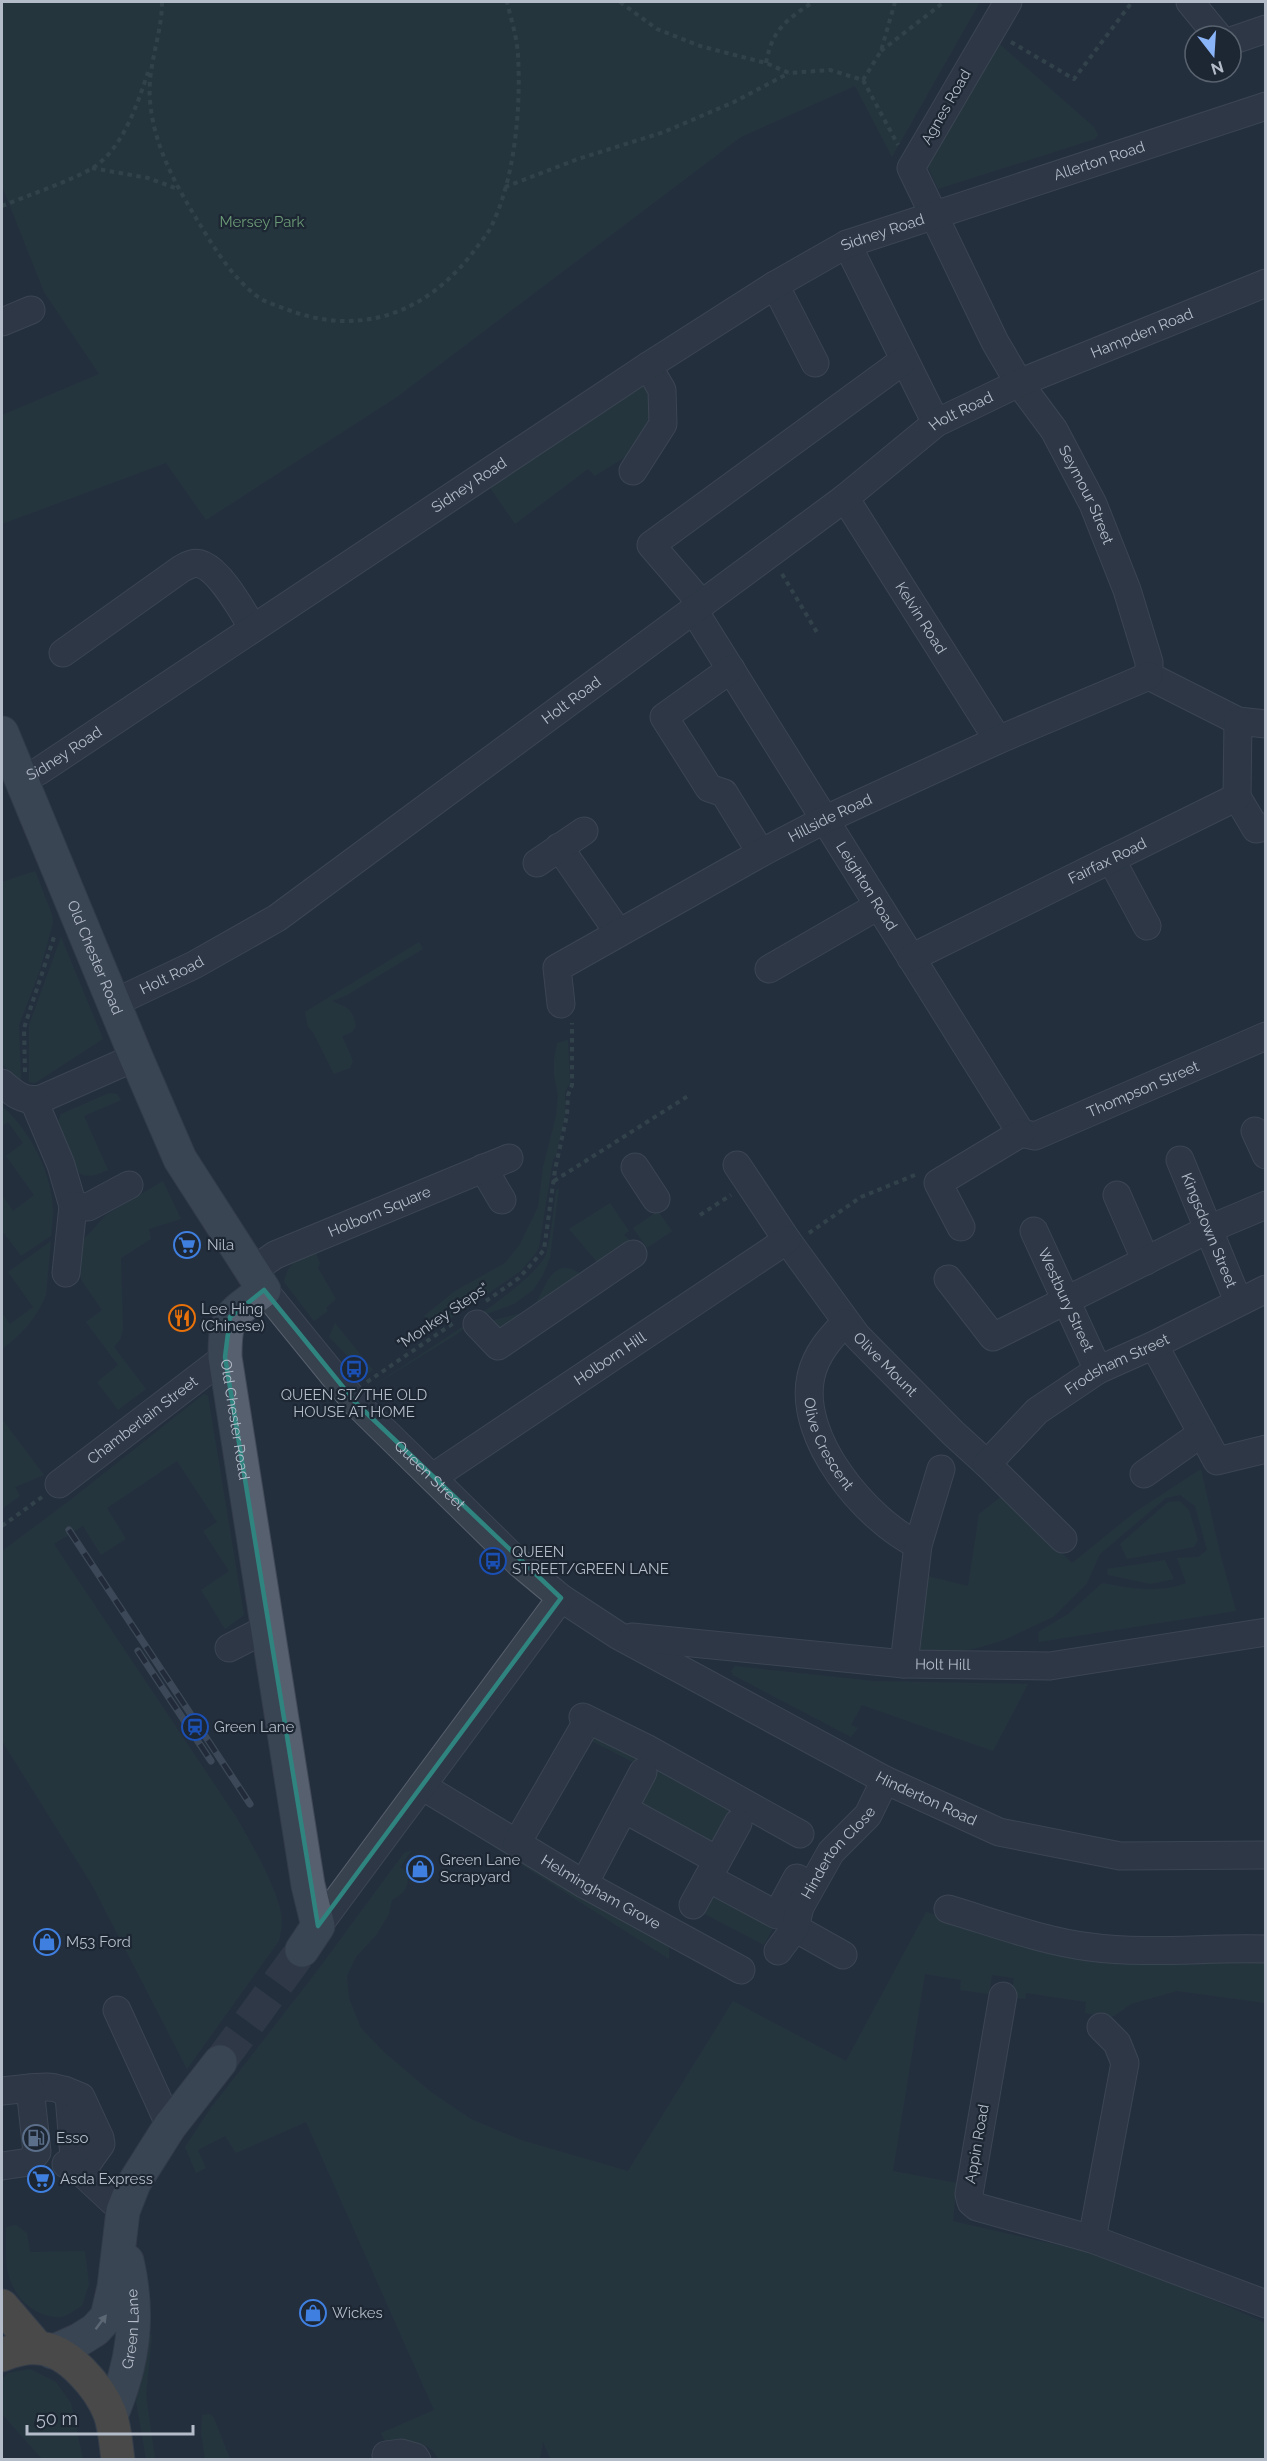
<svg xmlns="http://www.w3.org/2000/svg" width="1267" height="2461" font-family="Raleway,sans-serif">
<style>
.green{fill:#263c3f}
.lines{fill:none;stroke-linecap:round;stroke-linejoin:round}
.major-tunnel{stroke:#3a4453;stroke-width:33;stroke-dasharray:33 16;stroke-linecap:butt}
.minor-casing{stroke:#565f6c;stroke-width:29}
.major-casing{stroke:#414a57;stroke-width:35}
.highway-casing{stroke:#434c59;stroke-width:35}
.path{stroke:#44595c;stroke-width:4;stroke-dasharray:4.5 4.5;stroke-linecap:butt}
.minor{stroke:#38414e;stroke-width:27}
.major{stroke:#56606e;stroke-width:33}
.highway{stroke:#746855;stroke-width:33}
.rail-casing{stroke:#5a6575;stroke-width:7}
.rail{stroke:#1d2633;stroke-width:4.5;stroke-dasharray:14;stroke-linecap:butt}
.oneway{fill:#a1aab7}
.marked{fill:none;stroke:#308480;stroke-width:4.5;stroke-linejoin:round}
.labels{text-anchor:middle;dominant-baseline:central;stroke-width:4.5;stroke-linejoin:round;paint-order:stroke}
.street-label{font-size:15px;fill:#b4bcc9;stroke:#1d2633}
.park-label{font-size:15px;fill:#6b9a76;stroke:#1d2633}
.poi-label{font-size:15px;fill:#b4bcc9;stroke:#1d2633;text-anchor:start}
</style>
<rect width="100%" height="100%" fill="#242f3e"/>
<path class="green" d="M2 2H980L892 157 855 86 741 137 397 397 206 520 166 463 2 524V415L99 374 44 292 2 186Z
M995 40 1094 127 1098 135 1095 139 938 189 926 163Z
M644 377 653 420 630 454 595 476 588 469 515 524 484 479Z
M35 871 52 914 53 923 39 973 19 1025 21 1080 2 1065V882Z
M61 937 103 1039 35 1083 29 1082V1025Z
M419 942 423 949 347 995 332 1001C347 1008 352 1007 356 1026L352 1032 342 1036 353 1061 350 1068 334 1074 313 1032 308 1027 305 1012Z
M568 1040 570 1083 565 1092V1115L557 1152 553 1160 539 1247 536 1253 521 1271 434 1330 424 1316 455 1291 505 1263 520 1244 538 1207 543 1167 556 1116 558 1096 554 1075V1060L557 1043Z
M109 1093 117 1094 121 1100 84 1116 108 1170C97 1175 88 1179 77 1172L56 1126 61 1114Z
M2 1106C27 1128 48 1165 52 1199 54 1210 52 1224 51 1236L21 1256 4 1233 2 1235V1195L13 1211 34 1195 6 1156 23 1143 8 1122 2 1126Z
M163 1181 181 1219 149 1229 151 1239 121 1258 123 1330 120 1340 114 1347 146 1389 118 1410 97 1382 118 1365 86 1322 102 1310 82 1281 78 1269 83 1240 106 1215Z
M559 1188 550 1257 543 1275 533 1290 514 1304 481 1316 457 1334 376 1384C409 1361 535 1285 546 1254 552 1234 553 1210 556 1190Z
M610 1203 629 1231 624 1235 637 1246 498 1341 492 1321C505 1316 521 1316 532 1307 544 1296 545 1272 563 1268 571 1266 577 1274 585 1274L602 1268 569 1229Z
M658 1211 672 1231 647 1248 633 1228Z
M51 1241 46 1295C37 1318 21 1335 2 1349V1313L10 1324 33 1307 8 1272Z
M314 1248 320 1263 318 1268 336 1299 326 1308 328 1311 314 1321 284 1282C287 1264 298 1258 314 1248Z
M335 1323 373 1370 366 1375 329 1337Z
M204 1394 208 1396 244 1615 225 1629 201 1590 229 1571 203 1531 217 1522 177 1461 107 1508 126 1539 101 1555 83 1526 54 1544 235 1815C249 1839 282 1895 282 1922 282 1928 280 1935 279 1941L187 2069 92 1885 2 1741V1551L69 1501Z
M2 1419 44 1475 15 1487 20 1496 2 1509Z
M1201 1469 1220 1553 1236 1611 1039 1642 1038 1632 1068 1614 1102 1583C1129 1588 1159 1594 1186 1583L1177 1558 1198 1557 1207 1550 1195 1506 1180 1495 1166 1498 1100 1554 1087 1583 1053 1617 1004 1640 981 1647 951 1654 911 1652 923 1575 968 1586 979 1514 1003 1495 1072 1563 1135 1512Z
M1180 1501 1189 1510 1198 1540 1194 1547 1127 1559 1120 1544 1168 1502Z
M1165 1560 1174 1579 1151 1584 1108 1575 1107 1569Z
M735 1666 874 1681 1028 1684 993 1751 862 1705 851 1725 858 1728 851 1737 733 1675 731 1671Z
M588 1734 766 1818 761 1828 739 1817 716 1857 628 1809 648 1770 584 1737Z
M461 1826 561 1880 669 1945V1959Z
M412 1850 400 1867 408 1873C409 1887 404 1894 392 1900L389 1914 377 1934 356 1957 347 1976 349 1998 361 2028 383 2051 431 2092 471 2119 521 2140 628 2171 733 2001 846 2061 926 1912 1052 1948 1265 1958V2003L1177 1991 1131 2004 1114 2016 1107 2018 1085 2013 1086 2002 1026 1993 1025 1999 1011 1997 1014 1978 992 1975 989 1994 960 1990 961 1980 925 1974 893 2171 957 2183 953 2221 1092 2253 1218 2302 1265 2323V2459L551 2460 543 2442 540 2459H438C428 2438 406 2442 386 2444L381 2433 434 2410 306 2122 236 2153 225 2136 198 2150 206 2168 196 2173 185 2147 210 2109 317 1971 404 1853Z
M709 1883 778 1919 764 1945 695 1909Z
M16 2225 27 2233 30 2252 85 2251 89 2284 82 2306C76 2309 68 2316 61 2317 35 2318 14 2298 8 2273 5 2258 6 2243 6 2227Z
M147 2334 152 2335 146 2395 155 2459H146L136 2401Z
M30 2369 56 2382 71 2403 83 2459H42L2 2414V2379L8 2373Z
M210 2414 214 2418 230 2459H205L201 2433 202 2415Z"/>
<g class="lines">
<path class="major-tunnel" d="M220 2062 302 1950"/>
<defs>
<g id="minor">
<path id="s1" d="M1008 2 911 168 995 342 1019 383 1054 430 1093 504 1127 590 1149 662V676L1238 721 1266 724"/>
<path d="M1190 2 1218 36"/>
<path d="M1231 41 1266 29"/>
<path d="M847 244 936 423"/>
<path d="M775 285 815 363"/>
<path d="M2 322 31 310"/>
<path d="M633 471 663 424 662 390 648 366"/>
<path id="s2" d="M845 498 998 740"/>
<path d="M701 603 651 545 903 361"/>
<path id="s3" d="M693 609 1021 1133"/>
<path d="M63 653 181 569C188 565 195 561 203 565 222 573 242 611 253 628"/>
<path d="M731 669 664 717 709 788 724 793 761 853"/>
<path id="s4" d="M20 779 39 771 648 366 775 285 847 244 1266 106"/>
<path d="M1237 797 1256 829 1266 827"/>
<path d="M559 847 618 932"/>
<path d="M1111 859 1147 926"/>
<path d="M537 863 584 831"/>
<path id="s5" d="M911 958 1237 797 1238 721"/>
<path d="M769 969 878 906"/>
<path id="s6" d="M114 1003 194 965 277 918 845 498 936 423 1019 383 1266 283"/>
<path id="s7" d="M561 1004 557 968 761 853 824 820 998 740 1149 676"/>
<path d="M2 1083C14 1094 24 1102 41 1099L136 1057"/>
<path d="M34 1101 61 1165 73 1206 66 1273"/>
<path d="M1255 1131 1266 1155"/>
<path id="s8" d="M1021 1133 1035 1136 1266 1036"/>
<path id="s9" d="M1180 1160 1238 1301"/>
<path id="s10" d="M737 1165 787 1240 857 1336 953 1433 987 1464 1063 1539"/>
<path d="M635 1167 656 1199"/>
<path d="M483 1168 502 1200"/>
<path d="M1117 1195 1146 1261"/>
<path d="M73 1206 88 1207 129 1185"/>
<path d="M961 1227 938 1183 1021 1133"/>
<path id="s11" d="M1034 1231 1098 1370"/>
<path id="s12" d="M252 1271 275 1255 509 1158"/>
<path d="M948 1279 993 1337 1209 1229 1266 1205"/>
<path id="s13" d="M264 1290 356 1403 519 1563 561 1598 619 1636 885 1780 999 1832 1120 1856 1266 1855"/>
<path id="s14" d="M845 1323C830 1338 816 1354 811 1376 797 1438 866 1520 918 1545"/>
<path d="M477 1324 498 1346 633 1254"/>
<path d="M1154 1345 1217 1461 1266 1449"/>
<path id="s15" d="M987 1464 1037 1411 1098 1370 1154 1345 1266 1289"/>
<path d="M1144 1474 1202 1433"/>
<path id="s16" d="M433 1477 787 1240"/>
<path id="s17" d="M59 1484 225 1357"/>
<path id="s18" d="M632 1637 904 1664 1050 1666 1266 1632"/>
<path d="M229 1648 268 1628"/>
<path d="M904 1664 918 1545 941 1469"/>
<path d="M583 1717 646 1748 800 1834"/>
<path id="s19" d="M422 1786 584 1884 741 1970"/>
<path d="M624 1809 717 1860"/>
<path d="M517 1843 588 1720"/>
<path d="M708 1878 777 1915 797 1878"/>
<path d="M584 1884 643 1772"/>
<path d="M693 1905 738 1823"/>
<path d="M948 1909C995 1923 1042 1941 1090 1947 1148 1955 1208 1947 1266 1949"/>
<path d="M318 1926 561 1598"/>
<path d="M795 1928 843 1955"/>
<path id="s20" d="M778 1951 795 1928 800 1907 831 1852 868 1815 885 1780"/>
<path d="M1003 1996 969 2194 971 2202 977 2207 1092 2239 1266 2304"/>
<path d="M117 2010 170 2126"/>
<path d="M30 2088C45 2087 58 2084 69 2096L75 2169"/>
<path d="M64 2090 81 2097 100 2138 101 2144 81 2172"/>
<path d="M2 2091 30 2088 37 2152 29 2162 2 2166"/>
<path d="M66 2164 79 2170 123 2211"/>
<path d="M1092 2239 1125 2063 1117 2043 1101 2027"/>
<path d="M386 2455 401 2453 415 2457 417 2460"/>
</g>
<g id="major">
<path id="s21" d="M2 733 136 1057 180 1159 264 1290C231 1316 225 1312 225 1357L308 1885 318 1926 302 1950"/>
<path d="M52 2352 79 2340 95 2330 107 2317 114 2287 123 2211 134 2183 170 2126 220 2062"/>
<path id="s22" d="M111 2416C133 2364 140 2317 127 2261"/>
</g>
<path id="highway" d="M2 2306 38 2348
M2 2355C12 2351 26 2347 38 2348 68 2349 100 2388 110 2414 115 2428 116 2445 118 2460"/>
</defs>
<use href="#minor" class="minor-casing"/>
<use href="#major" class="major-casing"/>
<use href="#highway" class="highway-casing"/>
<path class="path" d="M162 2C162 35 147 66 150 100 153 143 174 182 196 218 213 246 233 280 261 299 268 303 278 306 286 309 360 338 427 313 474 251 479 244 486 236 490 229 515 180 521 109 518 55 517 37 511 19 507 2
M620 2 657 29 700 46 766 63 789 73 830 70 863 80 898 145
M1011 42 1074 79 1132 2
M881 51 944 2
M766 63C772 30 786 20 813 2
M863 80 881 51 895 2
M92 168 148 178 178 189
M505 187 578 159 664 132 734 102 789 73
M2 206C29 195 65 183 91 169 122 151 138 103 148 72
M782 574 818 634
M25 1072 24 1028 55 934
M554 1181 688 1096
M700 1215 731 1195
M809 1233 861 1197 915 1175
M486 1301 519 1278 544 1250 555 1170 567 1115 568 1095 572 1085V1023
M367 1382 455 1322
M2 1526 42 1497"/>
<use href="#minor" class="minor"/>
<use href="#major" class="major"/>
<use href="#highway" class="highway"/>
<defs>
<path id="rail" d="M69 1530 250 1804
M138 1651 211 1761"/>
</defs>
<use href="#rail" class="rail-casing"/>
<use href="#rail" class="rail"/>
</g>
<defs><path id="oneway-solid" d="M-6-.8H1V-3.2L6.5 0L1 3.2V.8H-6Z" transform="scale(1.5)"/></defs>
<use class="oneway" href="#oneway-solid" transform="translate(101 2322) rotate(-53)"/>
<path d="M0 0H1267V2461H0ZM264 1290 356 1403 561 1598 318 1926 225 1357 230 1317Z" fill="#242f3e" fill-opacity=".55" fill-rule="evenodd"/>
<path class="marked" d="M264 1290 356 1403 561 1598 318 1926 225 1357 230 1317Z"/>
<defs>
<symbol id="supermarket-ring" viewBox="-11 -11 22 22"><circle r="9.5" fill="#1d2633" stroke="#3f7fe0" stroke-width="1.5"/><path d="M-6-5.5h2.5l.6 2H6L4.5 2H-2.5L-4.4-4H-6ZM-1.5 3.2a1.3 1.3 0 1 0 .1 0ZM3 3.2a1.3 1.3 0 1 0 .1 0Z" fill="#3f7fe0"/></symbol>
<symbol id="restaurant-ring" viewBox="-11 -11 22 22"><circle r="9.5" fill="#1d2633" stroke="#e8710a" stroke-width="1.5"/><path d="M-5-6h1v4h1v-4h1v4h1v-4h1v5L-1.5 .5V6h-2V.5L-5-1ZM5-6V6H3V1.5H1.5Q1.5-4 5-6Z" fill="#e8710a"/></symbol>
<symbol id="bus-ring" viewBox="-11 -11 22 22"><circle r="9.5" fill="#1d2633" stroke="#1a4fb4" stroke-width="1.5"/><path d="M-5-6H5V4H4V6H2V4H-2V6H-4V4H-5ZM-3.5-4V0h7V-4ZM-3.5 1.2v1.5H-2V1.2ZM2 1.2v1.5H3.5V1.2Z" fill="#1a4fb4"/></symbol>
<symbol id="station-ring" viewBox="-11 -11 22 22"><circle r="9.5" fill="#1d2633" stroke="#1a4fb4" stroke-width="1.5"/><path d="M-3-6H3Q5-6 5-4V2Q5 4 3 4L4.5 6H3L1.5 4h-3L-3 6H-4.5L-3 4Q-5 4-5 2V-4Q-5-6-3-6ZM-3.5-4v3h7v-3ZM-3.5 1v1.5H-2V1ZM2 1v1.5H3.5V1Z" fill="#1a4fb4"/></symbol>
<symbol id="shop-ring" viewBox="-11 -11 22 22"><circle r="9.5" fill="#1d2633" stroke="#3f7fe0" stroke-width="1.5"/><path d="M-5-2.5h2.3a2.7 3.5 0 0 1 5.4 0H5L5.5 6h-11ZM-1.5-2.5h3a1.5 2.3 0 0 0-3 0Z" fill="#3f7fe0"/></symbol>
<symbol id="fuel-ring" viewBox="-11 -11 22 22"><circle r="9.5" fill="#1d2633" stroke="#5c6f8a" stroke-width="1.5"/><path d="M-5.5-6h7V0h2V4h1.3V-2.5L3-4.5l.8-.8L6-3V5H2.5V1h-1V6h-7ZM-4.2-4.7v3.2H.2V-4.7Z" fill="#5c6f8a"/></symbol>
</defs>
<g fill-rule="evenodd">
<use href="#supermarket-ring" x="172" y="1230" width="30" height="30"/>
<use href="#restaurant-ring" x="167" y="1303" width="30" height="30"/>
<use href="#bus-ring" x="339" y="1354" width="30" height="30"/>
<use href="#bus-ring" x="478" y="1546" width="30" height="30"/>
<use href="#station-ring" x="180" y="1712" width="30" height="30"/>
<use href="#shop-ring" x="405" y="1854" width="30" height="30"/>
<use href="#shop-ring" x="32" y="1927" width="30" height="30"/>
<use href="#fuel-ring" x="21" y="2123" width="30" height="30"/>
<use href="#supermarket-ring" x="26" y="2164" width="30" height="30"/>
<use href="#shop-ring" x="298" y="2298" width="30" height="30"/>
</g>
<g class="labels">
<g class="street-label">
<text transform="translate(946 107) rotate(-60)">Agnes Road</text>
<text stroke="none"><textPath href="#s4" startOffset="1251">Allerton Road</textPath></text>
<text stroke="none"><textPath href="#s4" startOffset="1023">Sidney Road</textPath></text>
<text stroke="none"><textPath href="#s6" startOffset="1233">Hampden Road</textPath></text>
<text stroke="none"><textPath href="#s6" startOffset="1036">Holt Road</textPath></text>
<text stroke="none"><textPath href="#s4" startOffset="537">Sidney Road</textPath></text>
<text stroke="none"><textPath href="#s1" startOffset="564">Seymour Street</textPath></text>
<text stroke="none"><textPath href="#s2" startOffset="142">Kelvin Road</textPath></text>
<text stroke="none"><textPath href="#s6" startOffset="550">Holt Road</textPath></text>
<text stroke="none"><textPath href="#s4" startOffset="51">Sidney Road</textPath></text>
<text stroke="none"><textPath href="#s7" startOffset="348">Hillside Road</textPath></text>
<text stroke="none"><textPath href="#s5" startOffset="219">Fairfax Road</textPath></text>
<text stroke="none"><textPath href="#s3" startOffset="327">Leighton Road</textPath></text>
<text stroke="none"><textPath href="#s21" startOffset="243">Old Chester Road</textPath></text>
<text stroke="none"><textPath href="#s6" startOffset="64">Holt Road</textPath></text>
<text stroke="none"><textPath href="#s8" startOffset="132">Thompson Street</textPath></text>
<text stroke="none"><textPath href="#s12" startOffset="141">Holborn Square</textPath></text>
<text stroke="none"><textPath href="#s9" startOffset="76">Kingsdown Street</textPath></text>
<text stroke="none"><textPath href="#s11" startOffset="76">Westbury Street</textPath></text>
<text transform="translate(443 1316) rotate(-34)">"Monkey Steps"</text>
<text stroke="none"><textPath href="#s16" startOffset="213">Holborn Hill</textPath></text>
<text stroke="none"><textPath href="#s10" startOffset="249">Olive Mount</textPath></text>
<text stroke="none"><textPath href="#s15" startOffset="166">Frodsham Street</textPath></text>
<text stroke="none"><textPath href="#s21" startOffset="764">Old Chester Road</textPath></text>
<text stroke="none"><textPath href="#s17" startOffset="105">Chamberlain Street</textPath></text>
<text stroke="none"><textPath href="#s14" startOffset="136">Olive Crescent</textPath></text>
<text stroke="none"><textPath href="#s13" startOffset="249">Queen Street</textPath></text>
<text stroke="none"><textPath href="#s18" startOffset="312">Holt Hill</textPath></text>
<text stroke="none"><textPath href="#s13" startOffset="846">Hinderton Road</textPath></text>
<text stroke="none"><textPath href="#s20" startOffset="117">Hinderton Close</textPath></text>
<text stroke="none"><textPath href="#s19" startOffset="208">Helmingham Grove</textPath></text>
<text transform="translate(977 2144) rotate(-80)">Appin Road</text>
<text stroke="none"><textPath href="#s22" startOffset="90">Green Lane</textPath></text>
</g>
<g class="park-label">
<text x="262" y="222">Mersey Park</text>
</g>
<g class="poi-label">
<text x="207" y="1245">Nila</text>
<text x="201" y="1309">Lee Hing<tspan x="201" dy="17">(Chinese)</tspan></text>
<text x="354" y="1395" text-anchor="middle">QUEEN ST/THE OLD<tspan x="354" dy="17">HOUSE AT HOME</tspan></text>
<text x="512" y="1552">QUEEN<tspan x="512" dy="17">STREET/GREEN LANE</tspan></text>
<text x="214" y="1727">Green Lane</text>
<text x="440" y="1860">Green Lane<tspan x="440" dy="17">Scrapyard</tspan></text>
<text x="66" y="1942">M53 Ford</text>
<text x="56" y="2138">Esso</text>
<text x="60" y="2179">Asda Express</text>
<text x="332" y="2313">Wickes</text>
</g>
</g>
<rect width="1267" height="2461" fill="none" stroke="#b4bcc9" stroke-width="6"/>
<g transform="translate(1213 54) rotate(163)"><circle r="28" fill="#1d2633" stroke="#59626f" stroke-width="1.5"/>
<path d="M0-4.5L10 22L0 15L-10 22Z" fill="#8ab4f8"/>
<text y="-9" font-size="16" font-weight="bold" text-anchor="middle" fill="#b4bcc9">N</text>
</g>
<path d="M27 2425v9h166v-9" fill="none" stroke="#b4bcc9" stroke-width="3"/>
<text x="36" y="2425" font-size="18" fill="#b4bcc9" stroke="#1d2633" stroke-width="4.5" paint-order="stroke">50 m</text>
</svg>
